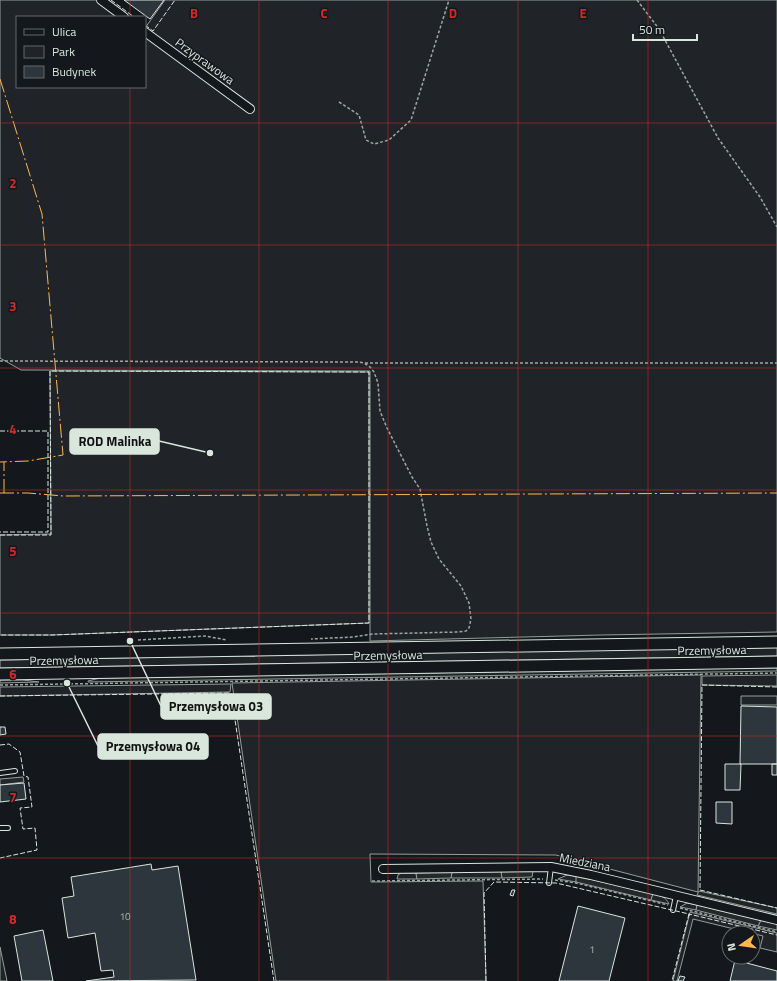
<svg xmlns="http://www.w3.org/2000/svg" width="777" height="981" font-family="'Titillium Web',sans-serif">
<style>
.green{fill:#202428;stroke:#939e99}
.parking{fill:#24282b;stroke:#939e99}
.building{fill:#2c363c;stroke:#d8e6dc}
.lines{fill:none;stroke-linecap:round;stroke-linejoin:round}
.lane-casing{stroke:#d8e6dc;stroke-width:6}
.street-casing{stroke:#d8e6dc;stroke-width:10}
.secondary-casing{stroke:#d8e6dc;stroke-width:13}
.path{stroke:#9da8a2;stroke-width:1.5;stroke-dasharray:3 2;stroke-linecap:butt}
.lane{stroke:#14181c;stroke-width:4}
.street{stroke:#14181c;stroke-width:8}
.secondary{stroke:#14181c;stroke-width:11}
.fence{stroke:#d8e6dc;stroke-width:1;stroke-dasharray:5 2;stroke-linecap:butt}
.power{stroke:#ffb74d;stroke-width:1;stroke-dasharray:14 3 2 3;stroke-linecap:butt}
.grid{fill:none;stroke:#d62828;stroke-width:1;stroke-opacity:0.55}
.labels{text-anchor:middle;dominant-baseline:central;stroke-width:3;stroke-linejoin:round;paint-order:stroke}
.number-label{font-size:10px;fill:#adbab4}
.street-label{font-size:12px;fill:#d8e6dc;stroke:#14181c}
.grid-label{font-size:13px;text-anchor:middle;font-weight:bold;fill:#d62828;stroke:#14181c;stroke-width:3;stroke-linejoin:round;paint-order:stroke}
.leader{fill:none;stroke:#d8e6dc;stroke-width:1.5}
.callout-dot{fill:#d8e6dc;stroke:#14181c;stroke-width:1.5}
.callout{fill:#d8e6dc;stroke:#d8e6dc;stroke-width:1.5}
.callout-label{font-size:13px;text-anchor:middle;font-weight:bold;fill:#111}
</style>
<rect width="100%" height="100%" fill="#14181c"/>
<path class="green" d="M0 0H96L119 17H17V87H145V36L250 113 254 106 145 28 165 0H777V632L601 635 370 641V371L21 370 0 358Z
M50 371 369 372V623L52 635H0V535L51 534Z
M777 647V656L0 668V660Z
M741 668H777V671L88 682V681L100 678Z
M701 675 698 892 556 855 370 854 371 882 483 881 486 981H276L232 683Z
M777 675V686L702 685V676Z
M0 680H23L39 682 0 683Z
M231 684 230 692 0 696V687Z
M741 696H777V705H741Z
M501 871 502 878H451L452 872Z
M401 873H416L417 879H397L398 875Z
M567 875 576 876 577 877 576 882 558 879Z
M699 891 777 908V914L697 895Z
M654 894C661 896 666 897 669 904L651 900 652 896Z
M687 903 697 905 696 910 680 907Z
M690 912 777 933V952L760 948 763 936 693 919 677 981H673Z
M761 920 777 924V930L758 926Z
M0 947 7 981H0Z"/>
<path class="parking" d="M23 777 24 782 0 785V779Z
M501 871H533L532 877 502 878Z
M452 872 451 878 417 879 416 873Z
M576 876 654 894 652 896 651 900 576 882Z
M697 905 761 920 758 926 696 910Z"/>
<path class="building" d="M124 0H164L150 19Z
M741 706 777 707V764H740Z
M0 727H5L6 734 0 735Z
M725 764H741L740 790H725Z
M772 764H777V775H772Z
M24 783 26 799 0 802V785Z
M716 802H732V824L716 823Z
M151 864 152 870 178 866 196 980 86 981 114 977 113 970 101 971 95 933 68 938 62 898 74 896 71 877Z
M512 890H515L513 896 510 895Z
M578 906 625 918 609 981H559Z
M43 930 53 981H22L14 936Z
M735 960 777 971V981H730Z
M680 976 685 977 683 981H678Z"/>
<g class="lines">
<defs>
<path id="lane" d="M0 773 15 771
M0 828H8
M549 883 551 867
M673 910 676 896"/>
<path id="street" d="M101 0 124 17
M145 32 250 109
M383 869 551 867 591 875 777 920"/>
<path id="secondary" d="M0 654 777 642
M0 674 777 662"/>
</defs>
<use href="#lane" class="lane-casing"/>
<use href="#street" class="street-casing"/>
<use href="#secondary" class="secondary-casing"/>
<path class="path" d="M637 0 659 29 718 138 760 197 777 227
M339 102 359 115 366 140 374 144 389 140 411 120 449 0
M0 361 358 362 364 363 370 367 374 372 378 383 380 411 387 428 412 477 420 489 427 526 431 542 439 559 461 586 469 603 471 619 469 628 466 631 458 632 373 634 353 637 311 639
M365 363H777
M138 640 205 636 227 640
M0 685 777 673
M555 880 576 883 668 905
M372 881 543 879
M680 908 777 932"/>
<use href="#lane" class="lane"/>
<use href="#street" class="street"/>
<use href="#secondary" class="secondary"/>
<path class="fence" d="M111 0 134 17
M145 25 153 31 175 0
M0 431H48V532H0
M0 535H51L50 371 369 372V623L52 635H0
M777 687 702 685 700 890 777 908
M0 696 231 693 274 981
M0 745 9 744 20 752 24 776 28 777 32 807 20 808 23 829 35 828 37 850 0 858
M689 916V914L777 935
M486 981 484 893 494 882 556 883 689 914 672 981"/>
<path class="power" d="M0 79 42 214 63 455 28 461 0 462
M0 493H28L63 496 777 493
M4 493V462"/>
</g>
<path class="grid" d="M130 0V17M259 0V981M388 0V981M518 0V981M648 0V981M130 87V981M0 123H777M0 245H777M0 368H777M0 490H777M0 613H777M0 736H777M0 858H777"/>
<g class="labels">
<g class="number-label">
<text x="125" y="916">10</text>
<text x="592" y="949">1</text>
</g>
<g class="street-label">
<text transform="translate(205 61) rotate(36)">Przyprawowa</text>
<text transform="translate(712 650) rotate(-1)">Przemysłowa</text>
<text transform="translate(388 655) rotate(-1)">Przemysłowa</text>
<text transform="translate(64 660) rotate(-1)">Przemysłowa</text>
<text transform="translate(585 862) rotate(11)">Miedziana</text>
</g>
</g>
<g class="grid-label">
<text x="194" y="18">B</text>
<text x="324" y="18">C</text>
<text x="453" y="18">D</text>
<text x="583" y="18">E</text>
<text x="13" y="188">2</text>
<text x="13" y="311">3</text>
<text x="13" y="434">4</text>
<text x="13" y="556">5</text>
<text x="13" y="679">6</text>
<text x="13" y="802">7</text>
<text x="13" y="924">8</text>
</g>
<path class="leader" d="M210 453L159 441M130 641L161 706M67 683L98 746"/>
<g class="callout-dot">
<circle cx="210" cy="453" r="4"/>
<circle cx="130" cy="641" r="4"/>
<circle cx="67" cy="683" r="4"/>
</g>
<g class="callout">
<rect x="70" y="429" width="89" height="25" rx="4"/>
<rect x="161" y="694" width="110" height="25" rx="4"/>
<rect x="98" y="734" width="110" height="25" rx="4"/>
</g>
<g class="callout-label">
<text x="115" y="446">ROD Malinka</text>
<text x="216" y="711">Przemysłowa 03</text>
<text x="153" y="751">Przemysłowa 04</text>
</g>
<rect x="16" y="16" width="130" height="72" fill="#14181c" stroke="#626a69"/>
<rect x="24" y="29" width="20" height="6" fill="#14181c" stroke="#626a69"/>
<text x="52" y="36" font-size="12" fill="#d8e6dc">Ulica</text>
<rect x="24" y="46" width="20" height="12" fill="#202428" stroke="#626a69"/>
<text x="52" y="56" font-size="12" fill="#d8e6dc">Park</text>
<rect x="24" y="66" width="20" height="12" fill="#2c363c" stroke="#626a69"/>
<text x="52" y="76" font-size="12" fill="#d8e6dc">Budynek</text>
<g transform="translate(741 945) rotate(257)"><circle r="19" fill="#14181c" stroke="#626a69"/>
<path d="M0-3L7 15L0 10L-7 15Z" fill="#ffb74d"/>
<text y="-6" font-size="11" font-weight="bold" text-anchor="middle" fill="#d8e6dc">N</text>
</g>
<path d="M633 34v6h64v-6" fill="none" stroke="#d8e6dc" stroke-width="2"/>
<text x="639" y="34" font-size="12" fill="#d8e6dc" stroke="#14181c" stroke-width="3" paint-order="stroke">50 m</text>
</svg>
